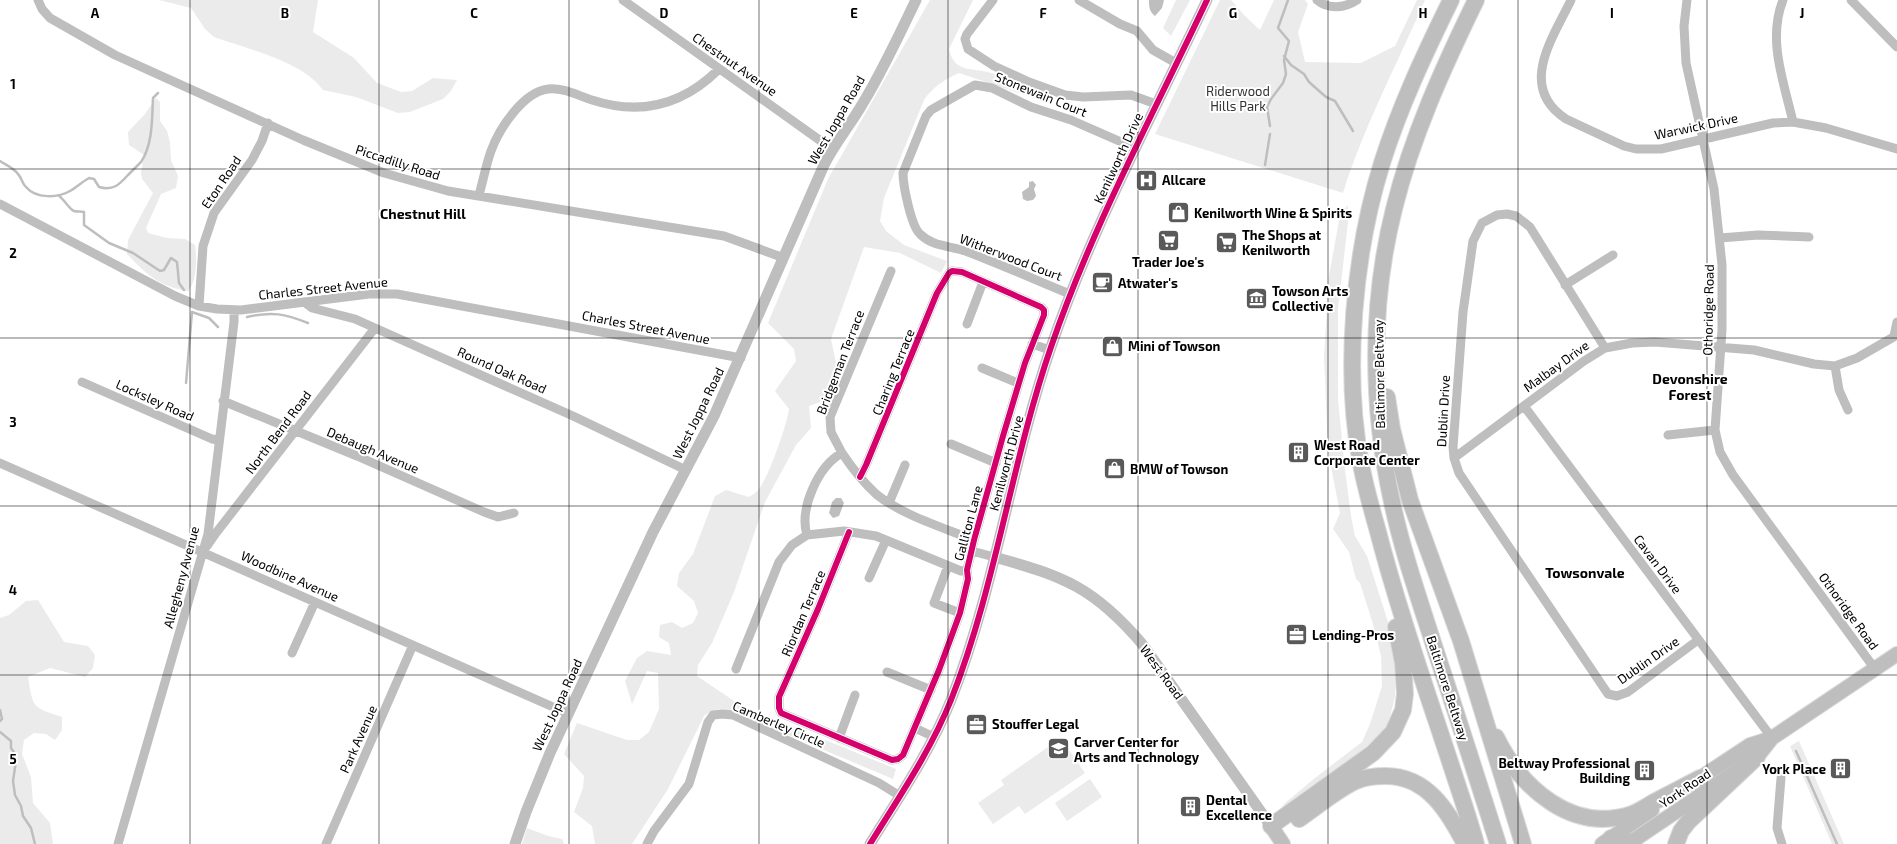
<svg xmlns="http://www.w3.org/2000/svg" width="1897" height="844" font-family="'Exo 2',sans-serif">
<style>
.green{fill:#ebebeb}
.water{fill:#bebebe}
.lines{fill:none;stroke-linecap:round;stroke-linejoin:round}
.stream{stroke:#bebebe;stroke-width:2.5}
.primary-casing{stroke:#dbdbdb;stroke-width:16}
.motorway-casing{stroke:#dbdbdb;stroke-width:18}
.minor{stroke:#bebebe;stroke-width:9}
.tertiary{stroke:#bebebe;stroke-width:11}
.primary{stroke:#bebebe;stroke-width:14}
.motorway{stroke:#bebebe;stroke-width:16}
.cycleway-casing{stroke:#fff;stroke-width:8}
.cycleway{stroke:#d6006c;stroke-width:6}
.grid{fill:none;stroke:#000;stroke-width:1;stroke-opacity:0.55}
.labels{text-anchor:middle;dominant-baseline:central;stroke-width:4;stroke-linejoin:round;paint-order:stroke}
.street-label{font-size:13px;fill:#000;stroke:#fff}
.park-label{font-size:13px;fill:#323232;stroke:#fff}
.poi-label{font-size:13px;font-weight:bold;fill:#000;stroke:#fff;text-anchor:start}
.neighbourhood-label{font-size:14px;font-weight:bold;fill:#000;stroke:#fff}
.grid-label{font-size:13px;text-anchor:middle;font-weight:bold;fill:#000;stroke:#fff;stroke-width:4;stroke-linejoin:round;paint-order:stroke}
</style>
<rect width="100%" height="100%" fill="#fff"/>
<path class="green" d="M159 0H318L313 32 354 58 377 83 401 92 412 91 433 78 457 80 451 91 443 99 410 112 398 113 356 97 323 90C303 61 247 49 214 37L205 29 191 8Z
M930 0H973L949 49C954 75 977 67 994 74 1011 81 1028 90 1043 101L959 73C945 79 933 87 924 100L884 198 880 221 886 231 904 245 947 261 941 273 900 253 864 247 831 339 838 372 820 402 809 406 811 428 796 445 765 502 734 592 712 643 698 665 697 676 740 705 896 769 893 779 736 713C722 708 716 707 704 716L668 789 632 844H595L592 826 574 812 583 788 584 776 564 754 577 723 627 740H639L649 732 659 709 658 673 647 671 632 704 625 681 637 658 647 651 671 655 669 643 659 637 660 625 672 622 682 628 693 623 698 613 694 601 677 586 679 573 693 554 715 496 726 490 749 497C752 495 757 492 759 489 769 476 787 425 789 409L775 391 796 361 794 349 768 323 828 179Z
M1176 0H1190L1171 36 1163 28Z
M1220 0H1231L1244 15 1260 30 1274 0H1305L1308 4 1298 32 1305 62 1361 63 1395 46 1417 0H1425C1397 64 1362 131 1343 193L1155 134Z
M156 98 160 102V121L167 131 170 142 171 160 178 176 176 188 161 194 146 228 148 233 167 238 185 239 195 245C197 257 197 283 188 291 160 287 146 274 127 254L128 240 153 193 142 179 141 173 144 155 129 145 128 132 145 114Z
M1348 205V222L1338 309V400L1345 470 1351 516 1355 536 1367 556 1396 647 1395 697 1389 720 1379 739 1280 810 1285 803 1315 778 1362 742 1370 724 1382 686 1381 656 1373 624 1360 583 1356 579 1349 552 1333 529 1340 513 1328 451 1324 356 1329 276 1340 215Z
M38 600 64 642 88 646 95 655 93 668 85 677 50 668 28 677C33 708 32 707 62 717V730L55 740 46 734 34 733 24 740 22 754 31 777 33 803 50 823 53 844H0V618L9 615 26 601Z
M1061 738 1085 773 1025 814 1019 806 993 824 978 803 1004 785 1001 780Z
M1799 741 1844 844H1832L1790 746Z
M1090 779 1102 797 1067 821 1055 803Z
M527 828 548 836 562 839 564 844H522Z"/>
<path class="water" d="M1149 0H1164L1162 8 1155 16C1149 11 1149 7 1149 0Z
M1033 181 1036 185 1034 189 1036 196 1033 200 1027 201 1023 199 1022 192 1029 187V182Z
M836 498H841L844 503 839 516 833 518 829 513 832 502Z"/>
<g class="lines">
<path class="stream" d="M1284 56 1291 65 1304 74 1309 82 1326 97 1335 101 1353 131
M1270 126 1267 107 1271 99 1283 83 1286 74 1284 60 1289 41 1278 28 1288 0
M0 161C6 165 14 168 18 174 22 178 22 184 26 187 36 199 58 198 70 191 77 187 82 182 89 178L94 179 99 187C113 191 119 185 128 175 132 171 137 166 141 162 153 145 152 117 153 98L158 93
M1265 165 1270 134
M58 195C64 199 69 209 74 211 77 212 81 211 84 212V225L109 243 133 253 160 271 164 270 171 258 177 262 179 283 184 290
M247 317C272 311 285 314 308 323
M186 383 192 312 209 318 218 327
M0 710 2 719 0 721
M0 732 11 741V748L15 754 16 761 13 781 15 795 21 806 23 816 31 828 35 844
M1796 751 1837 844"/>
<defs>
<path id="primary" d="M1691 784 1750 745 1772 738
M1271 826 1283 844
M1602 844 1652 810
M1628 844 1757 757 1772 738 1897 654"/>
<path id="motorway" d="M1451 0C1425 53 1400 106 1382 163 1354 253 1343 371 1361 464 1365 486 1371 507 1377 528 1398 609 1426 689 1452 768 1460 793 1469 818 1476 844
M1476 0C1443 68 1412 136 1394 209 1370 304 1371 407 1392 502 1403 554 1421 604 1437 655 1458 718 1478 781 1498 844
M1387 397 1392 429 1410 500 1461 641 1523 844
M1496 737C1521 788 1572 834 1632 814 1640 811 1647 806 1654 802 1669 794 1685 786 1700 778
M1299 819C1317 807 1336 790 1356 781 1365 777 1375 776 1386 776 1427 776 1448 811 1465 844
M1271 826 1373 753 1393 732 1403 710 1405 694 1403 663 1396 627
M1611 838 1632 842 1634 844
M1676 844 1681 831 1688 822 1757 757"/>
</defs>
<use href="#primary" class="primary-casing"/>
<use href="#motorway" class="motorway-casing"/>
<path class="minor" d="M38 0 42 9 50 18 115 55 303 140 384 173 448 191 724 236 784 258
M623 0 832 149
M993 0 967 34 965 39 968 49 994 66 1029 82 1065 95 1083 97 1131 95 1156 104
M1079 0 1120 24 1137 31 1153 50 1176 63
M1317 0C1329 10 1345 8 1357 0
M1571 0C1553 38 1517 87 1566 119L1624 146 1636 149H1661L1773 123 1793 122 1826 128 1897 149
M1687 0 1684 26 1686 63 1714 189 1722 265V330L1715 430 1720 452 1733 475 1875 669
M1783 0C1767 40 1784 82 1793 122
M1851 0 1897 47
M479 195C483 181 486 165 491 151 499 129 523 92 548 89 562 87 579 96 592 100 641 116 683 105 719 69
M0 204 175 296 199 306 217 309 241 310 369 294H397L741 358
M1720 238 1758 235 1809 237
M1565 285 1613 255
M1070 294C1036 280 1002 265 968 252 951 245 934 248 920 234 911 226 903 185 903 173L926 116 931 110 975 85 992 88 1031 107 1071 120 1135 148
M304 302 312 308 355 319 375 328 573 416 686 470
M199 306 203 246 214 213 252 160 262 141 268 123
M967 324 983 282
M1894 336 1897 322
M1032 344 1050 350
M1605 348 1530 227 1516 216 1507 214 1497 215 1482 223 1473 241 1463 312 1453 447 1454 458 1459 473 1608 694 1617 696 1628 692 1698 640
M1835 366 1839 390 1848 410
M982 368 1018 383
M82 382 212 439 219 440
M223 401 357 456 484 512 498 517 514 513
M1524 406 1772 738
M1668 435 1715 430
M951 444 996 463
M842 453C852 468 863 482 876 494 900 514 944 528 974 540
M1454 458 1584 361 1605 348 1632 343 1655 342 1754 350 1814 364 1835 366 1857 358 1897 335
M0 463 569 714
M889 503 905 465
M849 532 818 609 779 697V708L781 713 892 760 898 759 903 755 939 670 960 613 968 579 967 570 974 540 1003 436 1025 363 1044 315V310L1041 307 962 272 952 271 949 273 937 293 866 465 860 477
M807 535C799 509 818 466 842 453L831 432 830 417 891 271
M207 546 216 533 375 328
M972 551 994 557
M948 566 934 603 960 613
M869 578 886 540
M292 653 315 602
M736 669 779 562 792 545 807 535 844 531 876 536 961 571 967 570
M887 672 931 690
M915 728 934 737
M839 738 855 695
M1781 778 1777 828 1782 844
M118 844 208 534 234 322V310
M326 844 413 645
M647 844 654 831 689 784 708 722 713 715 722 714 733 715 879 783 900 796"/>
<path class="tertiary" d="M994 557C1064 576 1095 588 1143 645L1271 826
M515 844 526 812 550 753 653 532 714 416 824 165C835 143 851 124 863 103 883 70 899 35 916 0
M870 844C899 797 930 752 951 700 996 586 1011 463 1051 347 1092 227 1153 115 1207 0"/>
<use href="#primary" class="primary"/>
<use href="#motorway" class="motorway"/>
<defs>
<path id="cycleway" d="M849 532 818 609 779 697V708L781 713 892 760 898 759 903 755 939 670 960 613 968 579 967 570 974 540 1003 436 1025 363 1044 315V310L1041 307 962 272 952 271 949 273 937 293 866 465 860 477
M870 844C899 797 930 752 951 700 996 586 1011 463 1051 347 1092 227 1153 115 1207 0"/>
</defs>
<use href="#cycleway" class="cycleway-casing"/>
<use href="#cycleway" class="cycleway"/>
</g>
<path class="grid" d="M190 0V844M379 0V844M569 0V844M759 0V844M948 0V844M1138 0V844M1328 0V844M1518 0V844M1707 0V844M0 169H1897M0 338H1897M0 506H1897M0 675H1897"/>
<defs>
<symbol id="hospital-square" viewBox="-11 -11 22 22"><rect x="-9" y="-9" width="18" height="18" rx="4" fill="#595959" stroke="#fff"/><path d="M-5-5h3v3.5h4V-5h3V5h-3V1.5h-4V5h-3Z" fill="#fff"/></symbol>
<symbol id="shop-square" viewBox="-11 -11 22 22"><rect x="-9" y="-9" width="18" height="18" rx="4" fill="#595959" stroke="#fff"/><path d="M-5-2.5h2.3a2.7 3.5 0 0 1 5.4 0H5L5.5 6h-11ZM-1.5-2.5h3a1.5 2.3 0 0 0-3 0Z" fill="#fff"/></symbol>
<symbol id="supermarket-square" viewBox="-11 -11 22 22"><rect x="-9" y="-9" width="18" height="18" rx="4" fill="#595959" stroke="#fff"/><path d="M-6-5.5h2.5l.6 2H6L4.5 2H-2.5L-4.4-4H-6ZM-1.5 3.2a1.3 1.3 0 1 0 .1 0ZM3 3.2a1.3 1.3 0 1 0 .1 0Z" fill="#fff"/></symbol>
<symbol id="cafe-square" viewBox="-11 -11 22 22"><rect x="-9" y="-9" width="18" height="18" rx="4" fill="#595959" stroke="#fff"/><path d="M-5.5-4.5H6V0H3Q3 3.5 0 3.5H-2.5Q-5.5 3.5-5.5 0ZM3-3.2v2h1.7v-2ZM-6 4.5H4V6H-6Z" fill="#fff"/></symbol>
<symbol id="museum-square" viewBox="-11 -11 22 22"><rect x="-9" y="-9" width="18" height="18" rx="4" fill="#595959" stroke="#fff"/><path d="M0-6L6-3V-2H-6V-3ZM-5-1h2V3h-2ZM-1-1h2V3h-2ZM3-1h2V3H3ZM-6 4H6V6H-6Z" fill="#fff"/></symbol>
<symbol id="building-square" viewBox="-11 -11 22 22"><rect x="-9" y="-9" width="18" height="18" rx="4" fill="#595959" stroke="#fff"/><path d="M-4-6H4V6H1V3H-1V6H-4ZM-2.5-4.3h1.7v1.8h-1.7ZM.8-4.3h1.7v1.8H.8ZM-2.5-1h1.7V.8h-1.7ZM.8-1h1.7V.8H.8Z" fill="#fff"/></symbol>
<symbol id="office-square" viewBox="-11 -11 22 22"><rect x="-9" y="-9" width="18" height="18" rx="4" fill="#595959" stroke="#fff"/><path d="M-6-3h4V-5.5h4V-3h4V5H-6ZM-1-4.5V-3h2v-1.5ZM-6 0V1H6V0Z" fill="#fff"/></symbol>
<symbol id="school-square" viewBox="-11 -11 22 22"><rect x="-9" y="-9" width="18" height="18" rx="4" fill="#595959" stroke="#fff"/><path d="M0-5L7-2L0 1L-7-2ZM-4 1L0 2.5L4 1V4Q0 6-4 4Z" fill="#fff"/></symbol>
</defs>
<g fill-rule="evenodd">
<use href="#hospital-square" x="1134" y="168" width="25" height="25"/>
<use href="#shop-square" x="1166" y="200" width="25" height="25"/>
<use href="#supermarket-square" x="1156" y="228" width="25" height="25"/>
<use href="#supermarket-square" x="1214" y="230" width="25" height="25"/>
<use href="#cafe-square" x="1090" y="270" width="25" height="25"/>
<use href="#museum-square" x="1244" y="286" width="25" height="25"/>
<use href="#shop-square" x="1100" y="334" width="25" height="25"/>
<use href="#building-square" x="1286" y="440" width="25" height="25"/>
<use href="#shop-square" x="1102" y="456" width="25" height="25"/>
<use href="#office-square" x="1284" y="622" width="25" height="25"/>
<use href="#office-square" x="964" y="712" width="25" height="25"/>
<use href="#school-square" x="1046" y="736" width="25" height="25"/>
<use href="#building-square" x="1828" y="756" width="25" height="25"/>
<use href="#building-square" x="1632" y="758" width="25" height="25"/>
<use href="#building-square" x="1178" y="794" width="25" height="25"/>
</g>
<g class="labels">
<g class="street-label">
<text transform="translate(735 64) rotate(35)">Chestnut Avenue</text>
<text transform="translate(1041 94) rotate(22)">Stonewain Court</text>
<text transform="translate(836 120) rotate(-60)">West Joppa Road</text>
<text transform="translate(1696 126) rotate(-12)">Warwick Drive</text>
<text transform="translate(1118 158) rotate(-65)">Kenilworth Drive</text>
<text transform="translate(398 162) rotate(18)">Piccadilly Road</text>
<text transform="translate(221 182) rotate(-56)">Eton Road</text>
<text transform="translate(1011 257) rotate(21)">Witherwood Court</text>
<text transform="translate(323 288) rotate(-6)">Charles Street Avenue</text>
<text transform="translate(1708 310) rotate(-89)">Othoridge Road</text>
<text transform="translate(646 327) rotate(11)">Charles Street Avenue</text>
<text transform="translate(840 362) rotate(-69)">Bridgeman Terrace</text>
<text transform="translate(1556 366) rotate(-36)">Malbay Drive</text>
<text transform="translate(502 370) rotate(24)">Round Oak Road</text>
<text transform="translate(893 372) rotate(-68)">Charing Terrace</text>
<text transform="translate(1379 374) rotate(-91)">Baltimore Beltway</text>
<text transform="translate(155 400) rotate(24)">Locksley Road</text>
<text transform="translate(1443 411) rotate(-87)">Dublin Drive</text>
<text transform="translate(698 413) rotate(-64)">West Joppa Road</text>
<text transform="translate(278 432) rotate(-53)">North Bend Road</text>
<text transform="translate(373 450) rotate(23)">Debaugh Avenue</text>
<text transform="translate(1006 463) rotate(-75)">Kenilworth Drive</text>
<text transform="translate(968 523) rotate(-75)">Galliton Lane</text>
<text transform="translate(1658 564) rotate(53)">Cavan Drive</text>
<text transform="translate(290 576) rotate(24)">Woodbine Avenue</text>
<text transform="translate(181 577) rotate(-75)">Allegheny Avenue</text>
<text transform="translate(1849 611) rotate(54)">Othoridge Road</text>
<text transform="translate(803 613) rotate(-67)">Riordan Terrace</text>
<text transform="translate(1648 660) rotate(-35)">Dublin Drive</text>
<text transform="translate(1162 672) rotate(54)">West Road</text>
<text transform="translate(1448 688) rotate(72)">Baltimore Beltway</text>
<text transform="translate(557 705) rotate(-65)">West Joppa Road</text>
<text transform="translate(779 724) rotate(23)">Camberley Circle</text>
<text transform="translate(358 739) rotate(-66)">Park Avenue</text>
<text transform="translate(1685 788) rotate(-34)">York Road</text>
</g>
<g class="park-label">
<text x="1238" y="91">Riderwood<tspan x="1238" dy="15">Hills Park</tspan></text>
</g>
<g class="poi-label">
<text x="1162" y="180">Allcare</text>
<text x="1194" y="213">Kenilworth Wine &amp; Spirits</text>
<text x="1242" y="235">The Shops at<tspan x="1242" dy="15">Kenilworth</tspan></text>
<text x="1168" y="262" text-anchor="middle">Trader Joe's</text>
<text x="1118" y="283">Atwater's</text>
<text x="1272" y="291">Towson Arts<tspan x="1272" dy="15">Collective</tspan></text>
<text x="1128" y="346">Mini of Towson</text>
<text x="1314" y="445">West Road<tspan x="1314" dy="15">Corporate Center</tspan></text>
<text x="1130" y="469">BMW of Towson</text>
<text x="1312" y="635">Lending-Pros</text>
<text x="992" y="724">Stouffer Legal</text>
<text x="1074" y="742">Carver Center for<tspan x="1074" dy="15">Arts and Technology</tspan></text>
<text x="1630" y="763" text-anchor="end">Beltway Professional<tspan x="1630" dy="15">Building</tspan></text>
<text x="1826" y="769" text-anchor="end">York Place</text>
<text x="1206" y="800">Dental<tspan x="1206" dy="15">Excellence</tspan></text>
</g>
<g class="neighbourhood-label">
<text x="423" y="213">Chestnut Hill</text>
<text x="1690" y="378">Devonshire<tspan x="1690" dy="16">Forest</tspan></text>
<text x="1585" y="572">Towsonvale</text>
</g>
</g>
<g class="grid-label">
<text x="95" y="18">A</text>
<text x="285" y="18">B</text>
<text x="474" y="18">C</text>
<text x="664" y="18">D</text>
<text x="854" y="18">E</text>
<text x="1043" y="18">F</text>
<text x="1233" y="18">G</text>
<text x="1423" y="18">H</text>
<text x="1612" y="18">I</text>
<text x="1802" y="18">J</text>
<text x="13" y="89">1</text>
<text x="13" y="258">2</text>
<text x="13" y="427">3</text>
<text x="13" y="595">4</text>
<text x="13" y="764">5</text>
</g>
</svg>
